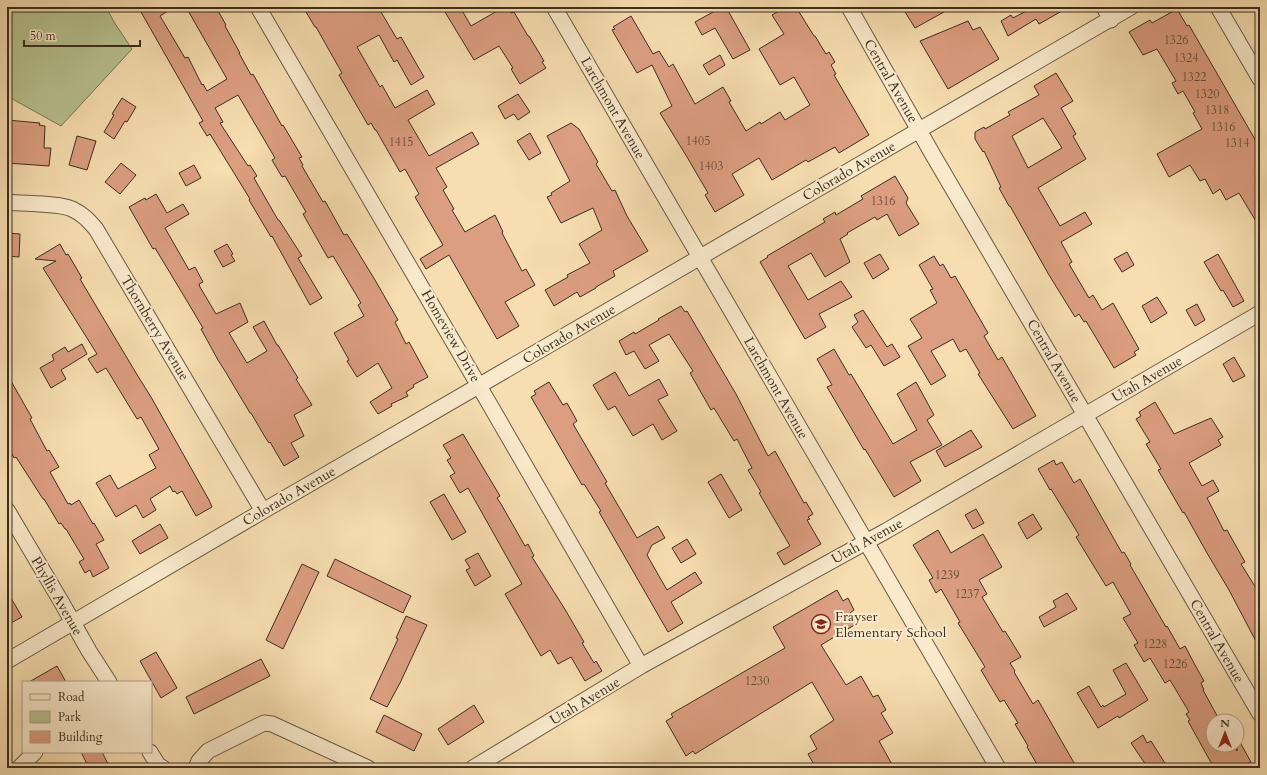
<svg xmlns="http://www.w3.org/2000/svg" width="1267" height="775" font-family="Cardo,serif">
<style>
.green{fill:#b7c290;stroke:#797858}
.building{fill:#dc9e81;stroke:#3b2f20;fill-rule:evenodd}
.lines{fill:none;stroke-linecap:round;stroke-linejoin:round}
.minor-casing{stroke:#6a5b44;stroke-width:17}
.minor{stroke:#f9eacc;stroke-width:15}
.labels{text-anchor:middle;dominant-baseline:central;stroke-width:4;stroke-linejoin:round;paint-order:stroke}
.number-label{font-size:12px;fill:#634b38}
.street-label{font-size:14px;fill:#3b2f20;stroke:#f9eacc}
.poi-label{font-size:14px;fill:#3b2f20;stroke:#f9eacc;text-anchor:start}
</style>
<rect width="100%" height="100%" fill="#f6deb0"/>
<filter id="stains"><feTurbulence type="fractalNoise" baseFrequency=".005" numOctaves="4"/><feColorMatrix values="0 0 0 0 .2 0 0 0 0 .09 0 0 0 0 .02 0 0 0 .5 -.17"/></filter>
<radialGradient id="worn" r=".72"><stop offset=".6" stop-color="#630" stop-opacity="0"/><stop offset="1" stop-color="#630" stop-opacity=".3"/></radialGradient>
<path class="green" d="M7 7H106L114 22 132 49 61 126 7 96Z"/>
<path class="building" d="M141 7H174L160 16 185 58 188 57 202 85 203 84 207 91 227 79 186 7H216L226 25 225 26 240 53H239L251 75 253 74 282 126 283 125 302 157 299 158 303 165 302 166 323 202 325 201 344 235 347 234 375 280 398 320 395 322 406 344 409 342 428 377 413 385 414 387 406 392 408 396 391 404 392 406 378 414 370 402 392 388 378 363 357 377 347 361 349 360 334 333 364 316 358 305 361 303 333 256 328 258 303 214 306 212 285 176 282 177 272 160 275 158 238 95 215 108 223 122 220 123 248 166 250 165 257 176 254 178 278 220H279L302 256 298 258 322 298 310 305 272 236 271 237 249 200 250 199 210 134 207 136 199 123 203 121 141 12 143 11Z
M303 7H378L397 39 401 37 424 77 411 85 397 60 394 62 379 35 357 47 380 87 382 85 395 108 427 90 435 104 408 120 429 156 472 132 479 144 436 168 447 187 443 190 454 209 452 210 465 232 495 215 503 232 502 233 522 271 526 269 535 285 505 302 519 326 497 339 449 255 426 269 420 259 443 245 415 197 419 194 405 169 400 172 376 130H375L371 123 368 125 339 75 342 73 316 27H315Z
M442 7H460L471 26 504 7H508L511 13 514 12 528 36H529L544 61 542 62 546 68 520 84 511 69 513 68 499 46 474 60Z
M722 7H726L750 50 733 59 715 28 702 35 695 22Z
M786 7H796L814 36H815L826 54 829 52 835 62 831 65 836 74 834 75 869 135 839 153 835 147 808 162 806 160 772 180 759 158 732 174 744 195 715 212 705 195 708 193 687 157 660 113 672 106 652 65 637 73 612 30 615 29 613 27 631 16 653 54 659 51 669 67 673 64 695 104 723 87 731 101 729 102 746 131 760 122 761 124 780 112 785 120 810 105 794 77 780 85 759 49 784 34 772 15Z
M902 7H953L915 28Z
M1029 7H1069L1039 24 1036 19 1008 36 1001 21 1011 15 1013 18 1030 9Z
M1177 9 1187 26 1189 25 1260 148V228L1239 193 1226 200 1220 189 1213 194 1205 179 1200 181 1190 165 1169 177 1157 154 1202 129 1193 113 1195 112 1183 91 1178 94 1172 83 1176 81 1157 49 1143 55 1129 32 1150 20 1152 23Z
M968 21 973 30 980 27 999 59 948 89 920 41Z
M720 55 725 65 709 75 703 65Z
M1056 73 1073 101 1061 108 1076 134 1073 136 1086 159 1038 188 1060 226 1085 212 1092 224 1061 242 1072 262 1069 264 1089 298 1093 295 1102 310 1113 303 1139 349 1134 352 1136 355 1114 368 1086 321 1084 322 1079 314 1075 317 1049 275 1010 206H1009L999 188 1001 187 984 151 983 152 975 139V132L984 127 985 129 1010 115 1008 112 1039 95 1034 86ZM1043 118 1062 148 1028 168 1012 136Z
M518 94 530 112 518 120 514 114 505 119 498 106Z
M122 98 136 107 127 122 125 121 114 139 104 132 114 115 112 114Z
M7 120 40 123 39 125 45 126 44 148H51L49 166 7 163Z
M571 123 579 129 598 162 596 164 612 191 615 190 627 216 648 251 613 271 615 276 596 287V288L580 297 577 292 554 306 545 290 568 277 567 275 590 263 579 244 602 230 593 208 561 223 547 197 552 195 551 193 570 181 547 136Z
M530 133 541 153 529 160 517 141Z
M77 136 96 141 87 170 69 165Z
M121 163 136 175 120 194 105 182Z
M194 165 201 178 186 186 179 173Z
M895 176 908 198 906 203 919 224 899 236 887 214 877 220 875 217 847 233 848 234 840 239 850 262 825 277 811 253 788 266 808 300 841 281 852 297 819 314 826 327 805 339 760 262 768 257 767 256 825 222 823 219 835 212 836 215 863 199 861 196Z
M156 194 167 213 183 204 189 214 165 228 189 270 195 267 203 282 199 284 200 287 216 314 240 303 248 322 229 333 247 363 267 351 253 327 264 321 277 345H278L298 378 296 379 312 405 294 415 304 436 291 443 299 457 284 466 270 442 269 443 265 437 251 413H250L225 371 218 360 201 329 203 328 184 296 155 248 153 249 129 207 145 198 146 200Z
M7 233 20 234 19 257 7 256Z
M60 244 66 255 68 254 82 278 80 279 136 373 151 397 209 500 212 507 196 516 182 491 177 494 175 491 173 492 170 486 150 499 156 510 143 518 136 505 116 517 96 483 110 475 118 489 156 468 149 455 159 449 141 417 137 419 106 368 97 373 88 359 97 354 43 268 56 261 35 259Z
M227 244 233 254 231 255 235 261 223 267 214 251Z
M1127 252 1134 265 1122 272 1114 259Z
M880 254 889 269 873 279 864 263Z
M1218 254 1244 301 1233 307 1223 290 1221 291 1204 262Z
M934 256 940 266 943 264 951 278 955 276 988 333 984 336 998 360 1002 357 1036 416 1013 429 978 374 980 373 966 349 960 352 953 339 931 351 946 376 931 385 908 346 922 338 910 319 937 303 930 290 933 289 919 265Z
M1157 297 1167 313 1151 323 1142 306Z
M1197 304 1205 320 1195 326 1186 310Z
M681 306 685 312 687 311 736 394 768 456 775 451 804 503 806 502 813 514 808 517 810 519 807 520 821 544 784 565 777 553 790 546 759 493 761 492 748 470 752 468 741 447 737 439 734 441 714 408 711 410 690 373 693 371 669 334 649 345 659 361 645 369 634 351 626 355 619 341 634 332 635 334 659 320 658 319Z
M863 310 887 347 892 344 900 357 884 366 871 345 866 348 852 327 858 322 854 315Z
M82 344 87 354 61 370 66 379 51 388 40 368 54 360 52 355 65 347 68 352Z
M834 349 849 375 851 374 893 444 917 430 897 394 916 382 934 415 927 420 942 445 910 462 921 481 894 497 865 449 864 450 827 387 832 385 817 359Z
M1234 357 1245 376 1233 382 1223 364Z
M615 372 629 396 659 379 668 395 658 400 677 431 662 440 653 424 633 436 615 406 608 410 593 385Z
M7 374 32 418 30 419 47 451 49 450 59 467 50 472 68 504 70 503 71 505 79 500 93 524 94 523 104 540 96 544 109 568 93 577 90 570 85 573 79 562 84 559 66 529H65L61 523 59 524 44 499H43L16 457 14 458 7 445 10 444 9 441 12 439 7 430Z
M549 382 563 405 567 403 577 421 573 424 607 482 605 483 637 538 658 526 665 538 652 545 647 555 667 590 695 572 702 583 671 602 683 623 668 632 599 512 601 511 584 484 582 485 531 397 536 394 534 391Z
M1155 402 1174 434 1211 418 1223 437 1218 440 1221 445 1189 463 1202 486 1213 480 1219 491 1207 498 1224 531 1227 530 1245 562 1241 564 1256 588 1260 585V649L1229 590 1207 553 1184 512 1183 513 1158 470 1161 469 1146 444 1150 442 1136 419 1141 416 1139 412Z
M971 430 982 447 945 467 936 451Z
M463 434 500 496 497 498 501 504 525 546 528 544 534 556 532 557 566 611 584 642 582 643 594 663 596 661 602 671 585 681 571 657 558 664 550 650 541 656 505 594 522 584 468 488 460 493 450 476 455 473 447 460 451 458 443 445Z
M1054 460 1056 465 1062 462 1074 483 1080 479 1122 553 1124 552 1131 564 1130 565 1166 627 1167 626 1180 649 1185 646 1195 665 1204 681 1201 683 1204 690H1203L1220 721H1213V745H1234L1237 751V737L1251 762 1245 765 1247 768H1214L1188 721 1190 720 1186 714 1189 712 1170 680 1165 683 1150 658 1144 662 1134 645 1138 643 1123 618 1131 614 1113 582 1106 586 1076 537 1079 535 1051 489 1050 490 1038 469Z
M721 474 742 510 729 518 708 482Z
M444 494 466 532 452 540 430 502Z
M976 509 984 523 973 529 965 515Z
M1033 514 1042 529 1027 539 1018 523Z
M160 524 168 538 140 554 132 541Z
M938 530 951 553 983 534 1002 567 979 580 987 594 982 597 1003 632 1005 631 1021 657 1010 663 1015 671 1014 672 1033 704 1038 700 1077 768H1039L1027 747 1028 746 1015 724 1018 723 1004 700 1000 702 981 670 985 667 958 623 960 622 941 589 936 593 929 580 933 578 913 545Z
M687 539 696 554 681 563 672 548Z
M478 553 491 576 475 586 466 570 470 568 465 560Z
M335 559 411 596 403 613 327 576Z
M302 564 319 572 283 649 266 640Z
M837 590 843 601 848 598 854 610 850 613 856 624 821 645 846 685 861 676 873 697 878 695 886 710 881 713 893 733 879 741 894 768H816L808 754 817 749 810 736 834 720 812 682 695 754 693 751 686 756 666 721 673 717 671 714 785 648 773 627Z
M7 591 22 617 7 625Z
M1067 593 1077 609 1044 627 1039 617 1056 607 1053 601Z
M406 616 427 625 400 683 387 707 370 699 398 639 396 638Z
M156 652 177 688 161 698 140 661Z
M261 659 270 676 194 714 186 697Z
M1126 663 1148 700 1119 718 1118 716 1098 728 1077 693 1089 686 1101 707 1103 705 1104 707 1126 694 1113 670Z
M57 666 66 682H29Z
M474 705 484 722 448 745 438 729Z
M384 715 422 734 414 751 376 732Z
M1143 735 1147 743 1151 741 1168 768H1148L1131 743Z
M81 752H102L110 768H89Z"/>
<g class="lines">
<defs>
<path id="minor" d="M258 7 479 386 641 666
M554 7 998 768
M849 7 933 155 1260 714
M1104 7 1111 20
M1218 7 1260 79
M7 202C23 204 59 203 72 209 83 214 89 221 96 229L263 511
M7 510 62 603 89 651 109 682
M7 661 263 511 1131 7
M150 752 158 765 163 768
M19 768 35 752
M196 768 199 761 208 751 264 723 272 724 368 768
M473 768 641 666 886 531 1260 313"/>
</defs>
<use href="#minor" class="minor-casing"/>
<use href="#minor" class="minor"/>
</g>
<defs>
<symbol id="school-ring" viewBox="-11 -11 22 22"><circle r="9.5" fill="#f9eacc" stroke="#8f2418" stroke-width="1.5"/><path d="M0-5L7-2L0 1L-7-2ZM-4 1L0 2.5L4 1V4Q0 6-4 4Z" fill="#8f2418"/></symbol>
</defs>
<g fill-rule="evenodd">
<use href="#school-ring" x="810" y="613" width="22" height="22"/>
</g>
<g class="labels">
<g class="number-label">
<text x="1176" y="40">1326</text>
<text x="1186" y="58">1324</text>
<text x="1194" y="77">1322</text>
<text x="1207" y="94">1320</text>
<text x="1217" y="110">1318</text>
<text x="1223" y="127">1316</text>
<text x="698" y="141">1405</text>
<text x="401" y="142">1415</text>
<text x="1237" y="143">1314</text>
<text x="711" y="166">1403</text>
<text x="883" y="201">1316</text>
<text x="947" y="575">1239</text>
<text x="967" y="594">1237</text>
<text x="1155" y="644">1228</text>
<text x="1175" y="664">1226</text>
<text x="757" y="681">1230</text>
</g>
<g class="street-label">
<text transform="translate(891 81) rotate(60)">Central Avenue</text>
<text transform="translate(613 108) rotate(60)">Larchmont Avenue</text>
<text transform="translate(849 171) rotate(-30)">Colorado Avenue</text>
<text transform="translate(155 328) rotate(59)">Thornberry Avenue</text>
<text transform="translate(569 334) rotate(-30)">Colorado Avenue</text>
<text transform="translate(451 336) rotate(60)">Homeview Drive</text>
<text transform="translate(1054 361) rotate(60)">Central Avenue</text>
<text transform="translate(1147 379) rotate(-30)">Utah Avenue</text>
<text transform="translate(776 388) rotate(60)">Larchmont Avenue</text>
<text transform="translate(289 496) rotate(-30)">Colorado Avenue</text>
<text transform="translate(867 541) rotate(-29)">Utah Avenue</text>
<text transform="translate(57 596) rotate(60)">Phyllis Avenue</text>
<text transform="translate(1217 641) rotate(60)">Central Avenue</text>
<text transform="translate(585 701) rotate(-31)">Utah Avenue</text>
</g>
<g class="poi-label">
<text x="835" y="616">Frayser<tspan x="835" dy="16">Elementary School</tspan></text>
</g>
</g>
<rect width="1267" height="775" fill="none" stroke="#f6deb0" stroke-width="24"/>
<rect x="8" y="8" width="1251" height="759" fill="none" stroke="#3b2f20" stroke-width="2"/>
<rect x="12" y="12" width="1243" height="751" fill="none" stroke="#3b2f20"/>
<rect x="22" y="681" width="130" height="72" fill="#f9eacc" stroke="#ad9f87"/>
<rect x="30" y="694" width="20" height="6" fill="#f9eacc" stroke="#ad9f87"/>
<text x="58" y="701" font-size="12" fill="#3b2f20">Road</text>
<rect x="30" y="711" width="20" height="12" fill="#b7c290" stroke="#ad9f87"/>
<text x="58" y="721" font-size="12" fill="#3b2f20">Park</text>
<rect x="30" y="731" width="20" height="12" fill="#dc9e81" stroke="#ad9f87"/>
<text x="58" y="741" font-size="12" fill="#3b2f20">Building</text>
<g transform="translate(1225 733)"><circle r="19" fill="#f9eacc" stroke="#ad9f87"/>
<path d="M0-3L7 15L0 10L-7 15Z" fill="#8f2418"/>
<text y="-6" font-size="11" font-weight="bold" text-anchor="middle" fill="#3b2f20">N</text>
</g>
<path d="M24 40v6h116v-6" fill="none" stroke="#3b2f20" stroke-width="2"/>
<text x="30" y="40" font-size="12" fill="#3b2f20" stroke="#f9eacc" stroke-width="3" paint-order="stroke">50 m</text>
<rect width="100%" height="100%" filter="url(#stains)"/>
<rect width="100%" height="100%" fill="url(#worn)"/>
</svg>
